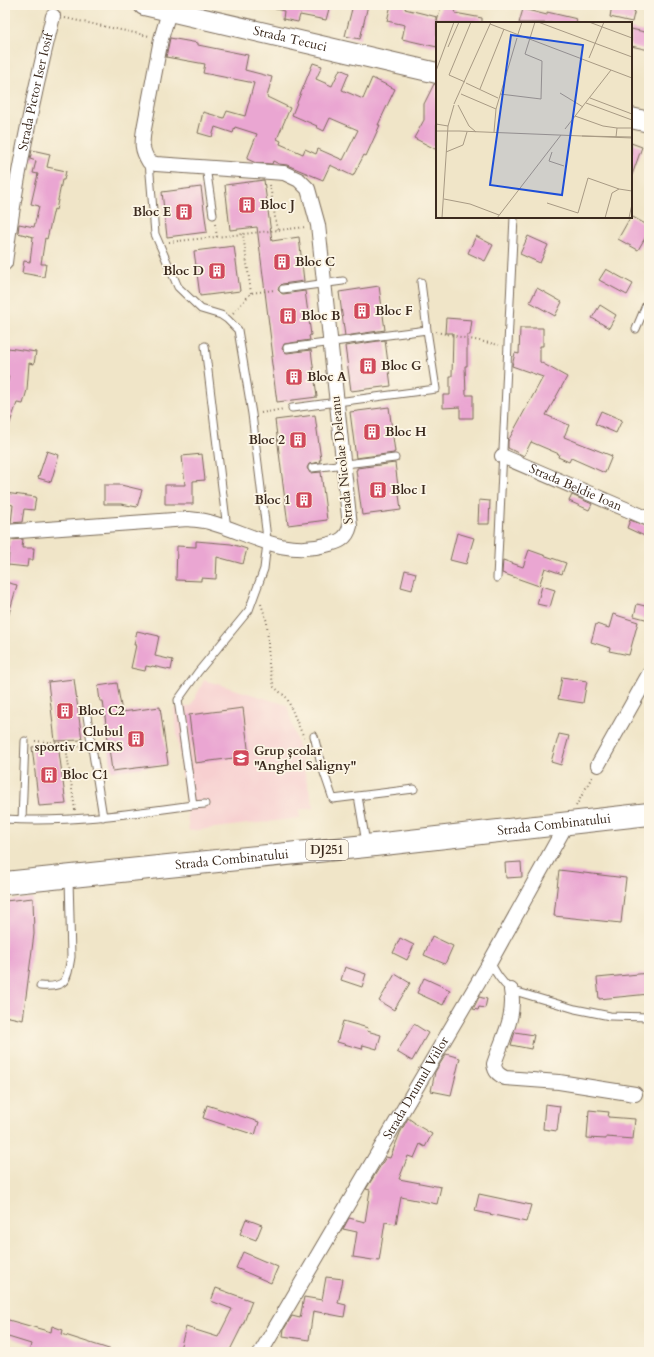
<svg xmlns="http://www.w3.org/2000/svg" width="654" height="1357" font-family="Cardo,serif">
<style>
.built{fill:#f7cfd0}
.building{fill:#eaa6d2}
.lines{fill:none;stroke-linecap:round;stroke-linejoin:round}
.lane-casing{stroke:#7a6b5a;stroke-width:9}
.street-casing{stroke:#7a6b5a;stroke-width:16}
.secondary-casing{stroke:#7a6b5a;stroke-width:22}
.primary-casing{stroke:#7a6b5a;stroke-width:24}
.path{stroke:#7a6b5a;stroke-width:2;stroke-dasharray:1 3;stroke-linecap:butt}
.lane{stroke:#fff;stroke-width:7}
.street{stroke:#fff;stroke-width:14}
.secondary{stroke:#fff;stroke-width:20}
.primary{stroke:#fff;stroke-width:22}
.labels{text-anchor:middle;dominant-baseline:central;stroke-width:3.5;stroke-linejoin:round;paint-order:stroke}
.shield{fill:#fcf5e5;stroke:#75675a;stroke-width:1}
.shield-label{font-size:12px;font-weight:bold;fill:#3b2a1e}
.street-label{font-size:13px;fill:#3b2a1e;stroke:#fcf5e5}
.poi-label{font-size:13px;font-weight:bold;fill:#3b2a1e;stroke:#fcf5e5;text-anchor:start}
.inset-road{fill:none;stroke:#a89a84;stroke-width:1}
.view{fill:#1d4ed8;fill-opacity:0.15;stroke:#1d4ed8;stroke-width:2}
.inset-edge{fill:none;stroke:#3b2a1e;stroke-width:2}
</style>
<rect width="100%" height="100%" fill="#fcf5e5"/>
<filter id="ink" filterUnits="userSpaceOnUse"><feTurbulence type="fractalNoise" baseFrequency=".025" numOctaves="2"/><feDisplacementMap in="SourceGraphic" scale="8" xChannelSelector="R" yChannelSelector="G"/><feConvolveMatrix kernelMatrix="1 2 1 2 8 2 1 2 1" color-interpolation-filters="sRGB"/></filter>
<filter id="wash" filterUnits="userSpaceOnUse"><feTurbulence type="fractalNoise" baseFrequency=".012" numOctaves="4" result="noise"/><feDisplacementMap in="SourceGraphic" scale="16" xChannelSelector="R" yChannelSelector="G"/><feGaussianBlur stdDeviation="0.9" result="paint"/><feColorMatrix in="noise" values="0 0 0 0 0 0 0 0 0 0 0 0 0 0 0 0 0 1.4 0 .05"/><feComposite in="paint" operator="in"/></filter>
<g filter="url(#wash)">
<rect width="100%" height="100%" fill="#f0e5c8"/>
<path class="built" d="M204 680 287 705 314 808 299 810 300 818 189 831 174 709 191 706Z"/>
<g id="blocks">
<path class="building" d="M275 5H330L326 20 300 15 298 22 283 19 284 11 275 9Z
M353 5H368L360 39 345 36Z
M391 5H406L405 9 437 17V22L441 6 456 9 455 13 482 18V23H437V47L402 39 405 25 387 21Z
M612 5H636L632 22 610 17Z
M523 9 547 15V12L577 19 576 23H519Z
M631 29 649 33V50L631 46Z
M170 38 198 43V45L248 55 245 70 272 77 267 97 290 108 277 139 281 141 280 144 303 154 305 149 316 154 318 149 343 160 358 130 330 118 324 131 316 127 317 126 292 115 313 63 322 66 316 79 332 86 340 69 349 73 342 90 363 99 372 78 395 89 378 125H380L366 156 364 155 353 176 330 165 323 180 287 165 279 164 273 161 272 164 256 163 247 159 257 134 235 127 233 133 215 127 212 137 198 133 203 112 224 118 227 111 245 116 254 83 203 73 205 64 166 57Z
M434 84H437V150L414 138 424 120V104Z
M631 143 642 147 632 175H631Z
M32 150 50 154 47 167 66 171 64 180H62L56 210 54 209 47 239 45 238 41 264H46L44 277 22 273 24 261 30 262 33 237 18 233 19 224 34 227 39 206 31 204 38 174 33 173 36 161 30 159Z
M264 180 272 241 299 237 304 281 282 284 279 287 278 290 281 293 283 294 305 291 311 335 309 336 310 340 284 344 282 349 285 352 287 353 311 350 317 397 277 402 271 357H273L257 227 230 230 225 185Z
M201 187 207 232 167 237 162 192Z
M631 216 649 226V231L638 250 618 239Z
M476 236 493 245 485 261 468 253Z
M528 236 548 245 540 263 520 254Z
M234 246 240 291 200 296 194 251Z
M606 269 633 284 627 295 599 280Z
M379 286 385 330 345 336 339 292Z
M537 288 562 302 555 316 530 302Z
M600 305 616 315 609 328 592 318Z
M446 318 472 320 470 335H467V366H465L466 395H473V418H460V407L443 408V395H450V376H452L453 333H445Z
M520 328H543V346H540V362L567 377 546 415 569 425 564 437 612 456 605 473 571 458 569 462 558 457 559 454 531 442 524 456 508 448V441L543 377 512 366 515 353 519 354Z
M385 340 391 386 351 391 345 346Z
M8 348 36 352 34 364 29 363 27 390 23 404 17 403 6 434H5V393L9 376 5 375V373Z
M389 407 395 452H394V453L356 458 350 412Z
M601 411 622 420 616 433 595 424Z
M315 415 321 460H319L320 462 309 464 307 468 310 473 321 472 327 520 288 525 275 420Z
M47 451 59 455 51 482 38 478Z
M202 454 205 480 193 481V504H165V485H185L182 456Z
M395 463 401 510 362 515 356 470H357V468Z
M104 485H121L142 490 137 507 121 504H104Z
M5 493 36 497 34 510 24 509 22 522 11 523 13 505 5 503Z
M572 495 592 504 589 510 569 501Z
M479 500 490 501 489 524H478Z
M630 520 649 527V538L627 528Z
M457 533 474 538 466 564 450 560Z
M23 539 22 548H34L33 560H28L27 567 8 565 10 540Z
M196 541 231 544 247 549 243 564 217 557 216 579 201 578V581L176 580 177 546 196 547Z
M529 550 566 563 562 574 545 568 539 586 502 573 503 560 523 567Z
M405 570 416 573 412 590 401 587Z
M5 582 17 585 8 617H5Z
M542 586 555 590 550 607 537 604Z
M637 604 649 607V620L634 616Z
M613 614 638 622 629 655 609 651 610 648 591 642 596 624 609 628Z
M137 631 159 636 155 656 173 660 171 670 152 666 151 667 146 666 145 671 131 668 136 645H134Z
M562 677 587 681 583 703 558 699Z
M74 679 82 740 55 741 48 682Z
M117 683 122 712 160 707 168 764 112 771 103 701H100L98 686Z
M243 708 249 756 195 763 189 715Z
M559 734 569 736 561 765 551 762Z
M58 744 66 804 39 806 32 747Z
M521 862 522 877 506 878 505 863Z
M559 870 626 878 621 923 554 916Z
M33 898 34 934 23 1020 5 1016V982L7 969 5 968V901Z
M432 936 453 946 445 964 424 955Z
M400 938 414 945 407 960 393 953Z
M345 967 366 974 362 987 341 980Z
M649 973V994L599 999 597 978Z
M395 974 410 983 394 1010 379 1001Z
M424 978 450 990 443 1005 417 993Z
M479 997 487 999 485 1008 479 1007 478 1010 473 1009Z
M343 1021 368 1028 367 1031 381 1035 377 1049 363 1045 362 1049 337 1042Z
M414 1024 428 1033 412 1061 397 1052Z
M515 1032 534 1035 531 1049 511 1045Z
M446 1054 460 1058 451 1095 431 1091 435 1072Z
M545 1104 560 1106 557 1131 543 1129Z
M207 1105 259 1122 255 1135 203 1118Z
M589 1110 609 1112 608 1117 635 1119 633 1139 606 1137V1139L587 1138Z
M408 1118 415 1123V1124L432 1134 425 1147 420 1144 414 1158 408 1156 399 1179 441 1187 437 1204 401 1197 396 1224 385 1222 379 1261 353 1257 357 1232 343 1229 349 1218 365 1222 370 1190 366 1189 386 1157 390 1158 400 1133Z
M479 1194 531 1205 526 1222 475 1211Z
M246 1219 262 1225 256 1240 240 1234Z
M243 1252 278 1267 271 1283 236 1268Z
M326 1277 343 1279 338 1303 346 1305 344 1317 313 1311 309 1340 283 1336 284 1329 292 1316 300 1318 304 1297 322 1300Z
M216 1288 252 1301 244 1322 229 1352H179L186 1327 218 1337 232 1309 211 1301Z
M5 1319 51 1332 52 1326 63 1330 62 1334 112 1350V1352H29L31 1344 5 1336Z"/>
</g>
</g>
<g filter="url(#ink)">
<use href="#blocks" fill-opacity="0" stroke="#7a6b5a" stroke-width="1"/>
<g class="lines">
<defs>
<path id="lane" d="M149 162 155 234 178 287 201 309 221 315 227 319 238 330 252 414 266 530 267 543 264 569 249 610 198 672 178 700 193 805 205 804
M206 167 213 215
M421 282 427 330
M283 289 343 281
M636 329 649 298
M205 346 227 529
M287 348 427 330 436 389 292 408
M312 468 395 458
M497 578 514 217
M87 716 103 817
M314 736 321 764 333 799 414 789
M358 796 366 843
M5 819C68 823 130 814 193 805
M22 820 25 741
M490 962C496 973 501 982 511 990L575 1009 610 1016 649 1017
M40 986C67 988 67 980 71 957L69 879"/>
<g id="street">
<path id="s1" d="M5 263C15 179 33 97 53 16"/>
<path id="s2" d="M502 456 649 519"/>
<path d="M5 532 188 519C194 520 202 520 209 522 250 533 281 557 326 545 339 542 347 539 350 526L318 225 308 189 299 180 284 173 156 164 149 162C141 149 142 143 144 129L161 39 171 5"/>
<path d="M598 765 649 674"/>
<path d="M511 990C516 1017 502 1039 494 1064 495 1072 498 1074 505 1078L559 1082 635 1094"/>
<path id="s3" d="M261 1352 490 962 567 823"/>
</g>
<g id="secondary">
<path id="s4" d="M144 5 437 73"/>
<path d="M631 118 649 122"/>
</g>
<g id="primary">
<path id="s5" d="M5 883 168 866 366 846 649 814"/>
</g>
</defs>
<use href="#lane" class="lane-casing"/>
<use href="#street" class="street-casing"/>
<use href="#secondary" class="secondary-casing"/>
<use href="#primary" class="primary-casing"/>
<path class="path" d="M65 18 149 36
M270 185 277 230
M215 224 217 237
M169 242 243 234
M251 293 243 234 306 227
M233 313 251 293 274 290
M436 332 499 345
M261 413 284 409
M261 604 267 622 269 665 274 687 287 698 300 729 304 737
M35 741 60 743 66 747
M576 806 593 775
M75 810 66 747 82 746"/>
<use href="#lane" class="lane"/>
<use href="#street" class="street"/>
<use href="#secondary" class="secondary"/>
<use href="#primary" class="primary"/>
</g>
</g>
<defs>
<symbol id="building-square" viewBox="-11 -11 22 22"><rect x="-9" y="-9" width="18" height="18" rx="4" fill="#d1495b" stroke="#fcf5e5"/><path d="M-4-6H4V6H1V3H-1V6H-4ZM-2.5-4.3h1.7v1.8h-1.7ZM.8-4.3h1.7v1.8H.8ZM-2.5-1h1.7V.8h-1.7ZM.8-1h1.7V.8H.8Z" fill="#fff"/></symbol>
<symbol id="university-square" viewBox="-11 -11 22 22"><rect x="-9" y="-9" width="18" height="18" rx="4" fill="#d1495b" stroke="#fcf5e5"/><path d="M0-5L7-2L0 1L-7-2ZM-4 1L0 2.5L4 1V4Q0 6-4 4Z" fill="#fff"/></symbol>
</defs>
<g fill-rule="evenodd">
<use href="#building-square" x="237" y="195" width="20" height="20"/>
<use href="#building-square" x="174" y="202" width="20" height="20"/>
<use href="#building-square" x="272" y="252" width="20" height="20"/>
<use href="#building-square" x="207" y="261" width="20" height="20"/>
<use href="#building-square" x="352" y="301" width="20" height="20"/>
<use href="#building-square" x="278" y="306" width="20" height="20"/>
<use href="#building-square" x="358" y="356" width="20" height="20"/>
<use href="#building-square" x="284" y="367" width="20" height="20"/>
<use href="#building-square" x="362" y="422" width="20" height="20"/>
<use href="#building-square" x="288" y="430" width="20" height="20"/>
<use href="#building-square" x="368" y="480" width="20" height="20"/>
<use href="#building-square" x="294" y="490" width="20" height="20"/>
<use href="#building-square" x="55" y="701" width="20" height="20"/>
<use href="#building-square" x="126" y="729" width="20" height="20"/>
<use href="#university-square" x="231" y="748" width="20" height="20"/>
<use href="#building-square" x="39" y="765" width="20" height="20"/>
</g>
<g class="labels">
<rect class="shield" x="306" y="840" width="42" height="20" rx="3"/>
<g class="shield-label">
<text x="327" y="850">DJ251</text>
</g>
<g class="street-label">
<text stroke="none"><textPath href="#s4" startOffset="150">Strada Tecuci</textPath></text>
<text stroke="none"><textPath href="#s1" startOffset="174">Strada Pictor Iser Iosif</textPath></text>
<text transform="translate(342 460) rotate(-96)">Strada Nicolae Deleanu</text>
<text stroke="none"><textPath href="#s2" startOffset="80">Strada Beldie Ioan</textPath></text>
<text stroke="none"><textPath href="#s5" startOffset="552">Strada Combinatului</textPath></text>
<text stroke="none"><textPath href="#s5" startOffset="228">Strada Combinatului</textPath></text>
<text stroke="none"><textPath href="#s3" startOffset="306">Strada Drumul Viilor</textPath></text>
</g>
<g class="poi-label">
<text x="260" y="205">Bloc J</text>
<text x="171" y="212" text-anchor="end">Bloc E</text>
<text x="295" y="262">Bloc C</text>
<text x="204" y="271" text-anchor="end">Bloc D</text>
<text x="375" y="311">Bloc F</text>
<text x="301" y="316">Bloc B</text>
<text x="381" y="366">Bloc G</text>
<text x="307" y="377">Bloc A</text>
<text x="385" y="432">Bloc H</text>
<text x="285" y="440" text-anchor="end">Bloc 2</text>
<text x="391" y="490">Bloc I</text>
<text x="291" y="500" text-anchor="end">Bloc 1</text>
<text x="78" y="711">Bloc C2</text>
<text x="123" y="732" text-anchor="end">Clubul<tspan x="123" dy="15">sportiv ICMRS</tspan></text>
<text x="254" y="751">Grup școlar<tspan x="254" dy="15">"Anghel Saligny"</tspan></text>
<text x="62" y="775">Bloc C1</text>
</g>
</g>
<g transform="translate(436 22)">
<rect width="196" height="196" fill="#f0e5c8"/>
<path class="inset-road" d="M102 0 196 35M153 0 196 16M54 2 196 56M82 12 86 0M12 25 23 0M153 36 168 0M0 49 18 0M29 60 13 53 35 0M30 61 62 76M44 67 68 7M124 71 147 85M25 72 60 87M64 72 105 77 106 39 89 32 99 0M154 76 196 92M150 81 196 98M18 82 55 0M22 83 33 104 40 110M139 94 167 104 181 106 180 115M0 102 12 104M181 106H196M129 107 175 48M0 109H23M23 109 196 116M58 110 60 87 81 16M146 114 196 115M10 130 27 123 31 110M116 130 113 139 128 144M8 177 34 182 63 193M111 181 142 191 152 156 183 167M6 196 12 104 18 83M61 196 125 113M169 196 176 171 183 167 196 169M193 196 196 182"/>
<path class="view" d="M75 13 147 23 126 173 54 163Z"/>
<rect width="196" height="196" class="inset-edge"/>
</g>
<rect width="654" height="1357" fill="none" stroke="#fcf5e5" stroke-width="20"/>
</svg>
